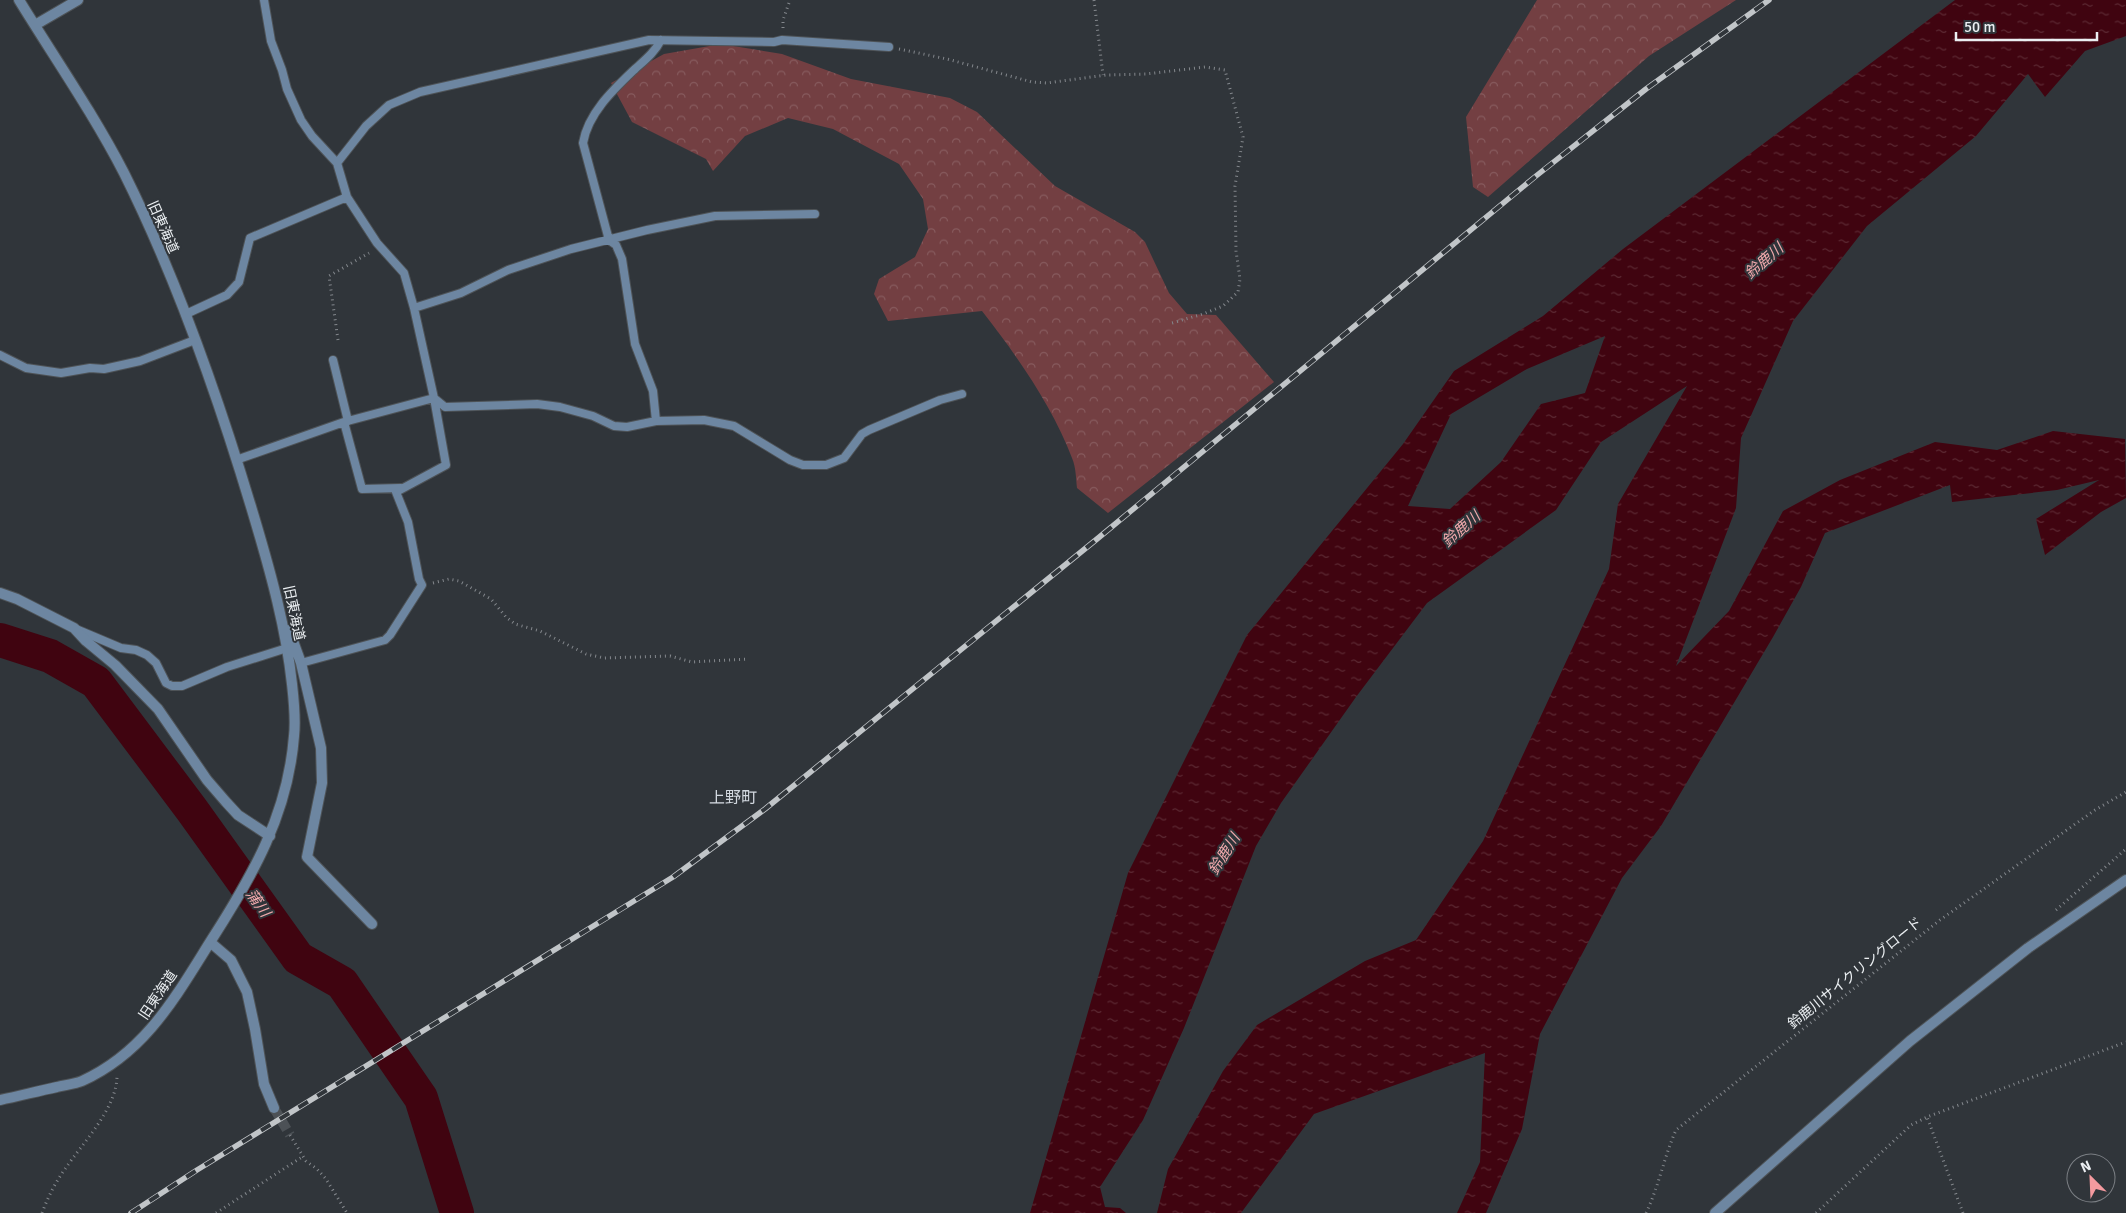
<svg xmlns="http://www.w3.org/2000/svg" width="2126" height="1213" font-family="Signika,'Noto Sans JP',sans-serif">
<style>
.forest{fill:url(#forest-crowns)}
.water{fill:url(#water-ripples);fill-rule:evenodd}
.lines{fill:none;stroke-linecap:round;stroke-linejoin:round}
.river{stroke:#400410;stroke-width:34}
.minor-tunnel{stroke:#4c5156;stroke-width:10;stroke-dasharray:10 5;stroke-linecap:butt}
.service-casing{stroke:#4e5357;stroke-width:10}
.minor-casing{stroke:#4e5357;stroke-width:12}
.path{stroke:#84888d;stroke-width:3;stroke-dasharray:1 4;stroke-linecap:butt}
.service{stroke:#6d86a1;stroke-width:8}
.minor{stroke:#6d86a1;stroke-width:10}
.rail-casing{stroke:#c1c5c8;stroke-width:5.5}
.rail{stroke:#30353a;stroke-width:4;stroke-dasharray:11;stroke-linecap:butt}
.labels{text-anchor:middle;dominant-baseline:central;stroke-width:4;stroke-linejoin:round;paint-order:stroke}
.street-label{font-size:14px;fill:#ebeff2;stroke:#30353a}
.water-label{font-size:15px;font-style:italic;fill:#f1a9ac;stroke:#30353a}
.quarter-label{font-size:16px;fill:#d2d8df;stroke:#30353a}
</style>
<defs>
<pattern id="forest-crowns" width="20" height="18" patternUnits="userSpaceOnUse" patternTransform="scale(1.25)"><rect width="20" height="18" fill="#733f42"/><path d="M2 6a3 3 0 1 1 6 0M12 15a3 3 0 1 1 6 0" fill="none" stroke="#875b5e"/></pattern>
<pattern id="water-ripples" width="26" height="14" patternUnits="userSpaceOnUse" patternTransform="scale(1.25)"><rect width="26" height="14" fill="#400410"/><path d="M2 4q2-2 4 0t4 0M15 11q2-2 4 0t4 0" fill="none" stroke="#5c2933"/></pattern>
</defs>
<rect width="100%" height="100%" fill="#30353a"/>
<path class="forest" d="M1537 0H1736L1649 56 1488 197 1473 187 1466 117Z
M721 44 782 54 851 79 950 98 977 112 1055 186 1135 232 1145 242 1169 293 1187 314 1216 315 1274 382 1108 513 1077 488C1076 479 1076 467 1072 458 1053 407 1015 353 982 311L888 321 874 294 879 279 915 257 928 229 923 199 899 164 833 129 788 118 745 136 713 171 706 159 632 122 611 83 664 54Z"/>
<path class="water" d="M1955 0H2126V36L2085 51 2045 97 2028 74 1976 136 1867 226 1793 321 1741 438 1736 508 1676 666 1729 611 1783 511 1840 480 1935 442 1997 450 2053 431 2125 439 2126 498 2101 512 2045 555 2036 519 2099 480 2057 490 1952 502 1950 485 1825 533 1801 587 1773 637 1661 826 1622 878 1540 1034 1522 1129 1486 1213H1457L1480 1162 1485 1053 1314 1114 1241 1213H1157L1168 1169 1223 1071 1257 1025 1365 961 1416 940 1483 841 1609 569 1618 504 1687 386 1601 442 1556 510 1427 603 1356 697 1281 803 1256 846 1184 1028 1143 1120 1100 1187 1105 1207 1120 1208 1126 1213H1030L1128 873 1247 635 1403 444 1454 371 1543 316 1623 249ZM1605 336 1585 393 1541 404 1501 462 1450 509 1408 506 1451 414 1527 369Z"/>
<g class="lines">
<path class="river" d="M0 640 50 656 96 682 192 810 298 958 342 983 421 1098 457 1213"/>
<path class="minor-tunnel" d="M274 1108 290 1135"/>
<defs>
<path id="service" d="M264 0 271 41 282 70 287 89 301 120 312 136 337 163 347 197 377 243 404 273 414 308 434 398 446 465 396 492 408 522 419 579 422 585 390 635 385 640 301 663
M337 163 366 126 389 105 420 92 649 40 774 42 782 40 889 47
M414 308 461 293 508 270 571 249 647 230 715 216 815 214
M186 314 227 295 239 282 250 238 347 197
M0 355 26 368 61 373 90 368 104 369 140 361 195 340
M333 360 348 421
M656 421 653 391 635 344 622 259 616 245 609 240 583 143C588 113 614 89 635 69 645 60 655 52 661 40
M344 422 362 489 401 488
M236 460 344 422 434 398 445 407 537 404 560 407 593 416 614 426 627 427 656 421 704 420 734 426 790 460 803 465H826L844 458 862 434 869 430 940 400 962 394
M76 629 121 648 136 650 147 655 156 663 166 683 172 686H182L227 667 287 648"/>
<path id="minor" d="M35 25 78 0
M0 593 17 599 74 628 86 641 115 665 158 709 207 780 226 802 238 815 270 836
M289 630 301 663 321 748 322 783 307 857 372 924
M210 942 231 960 247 992 255 1029 264 1084 274 1108
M0 1100C19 1096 38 1091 57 1087 65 1085 75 1084 82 1081 146 1052 176 996 212 939 253 875 288 814 294 736 296 719 294 702 292 684 286 628 271 574 255 520 220 402 179 283 124 173 93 113 54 57 19 0
M1715 1213 1910 1041 2028 948 2126 880"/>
</defs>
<use href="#service" class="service-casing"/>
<use href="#minor" class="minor-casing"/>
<path class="path" d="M1094 0 1103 75
M783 28V20L790 0
M899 49 947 59 1032 82 1047 83 1106 75 1146 74 1205 67 1225 70 1243 137 1235 186 1236 251 1240 279 1238 292 1223 306 1203 314 1172 323
M338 340 329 276 369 253
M433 583 449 579 459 581 491 599 506 617 515 624 540 631 586 654 604 658 670 656 692 662 748 659
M2056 910 2126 849
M290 1135 306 1161 317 1169 326 1179 347 1213
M42 1213C48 1197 55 1183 65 1169 82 1144 117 1108 117 1076
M216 1213 302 1157
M1646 1213C1659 1186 1664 1157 1676 1130L1940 920 2095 810 2126 792
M1816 1213 1911 1125 1927 1117
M1963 1213 1927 1117 2126 1042"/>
<use href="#service" class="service"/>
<use href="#minor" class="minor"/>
<defs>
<path id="rail" d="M131 1213 197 1170 673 877 765 809 1097 539 1536 176 1646 89 1769 0"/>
</defs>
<use href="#rail" class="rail-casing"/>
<use href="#rail" class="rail"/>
</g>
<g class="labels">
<g class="street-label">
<text transform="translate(163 227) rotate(66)">旧東海道</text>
<text transform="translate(294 613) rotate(78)">旧東海道</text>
<text transform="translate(1855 973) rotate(-39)">鈴鹿川サイクリングロード</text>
<text transform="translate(158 995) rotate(-56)">旧東海道</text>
</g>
<g class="water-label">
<text transform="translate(1764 261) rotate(-41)">鈴鹿川</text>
<text transform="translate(1461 529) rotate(-42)">鈴鹿川</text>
<text transform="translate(1224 854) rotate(-58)">鈴鹿川</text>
<text transform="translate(258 903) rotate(54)">蒲川</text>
</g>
<g class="quarter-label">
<text x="733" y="798">上野町</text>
</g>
</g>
<g transform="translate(2091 1178) rotate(336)"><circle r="24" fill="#30353a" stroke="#7b7f84"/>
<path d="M0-4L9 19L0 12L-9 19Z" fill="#f49a9f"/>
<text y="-8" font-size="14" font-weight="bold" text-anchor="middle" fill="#ebeff2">N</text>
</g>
<path d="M1956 32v8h141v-8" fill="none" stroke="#ebeff2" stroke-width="2.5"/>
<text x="1964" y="32" font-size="15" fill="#ebeff2" stroke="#30353a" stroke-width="4" paint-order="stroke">50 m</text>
</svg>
